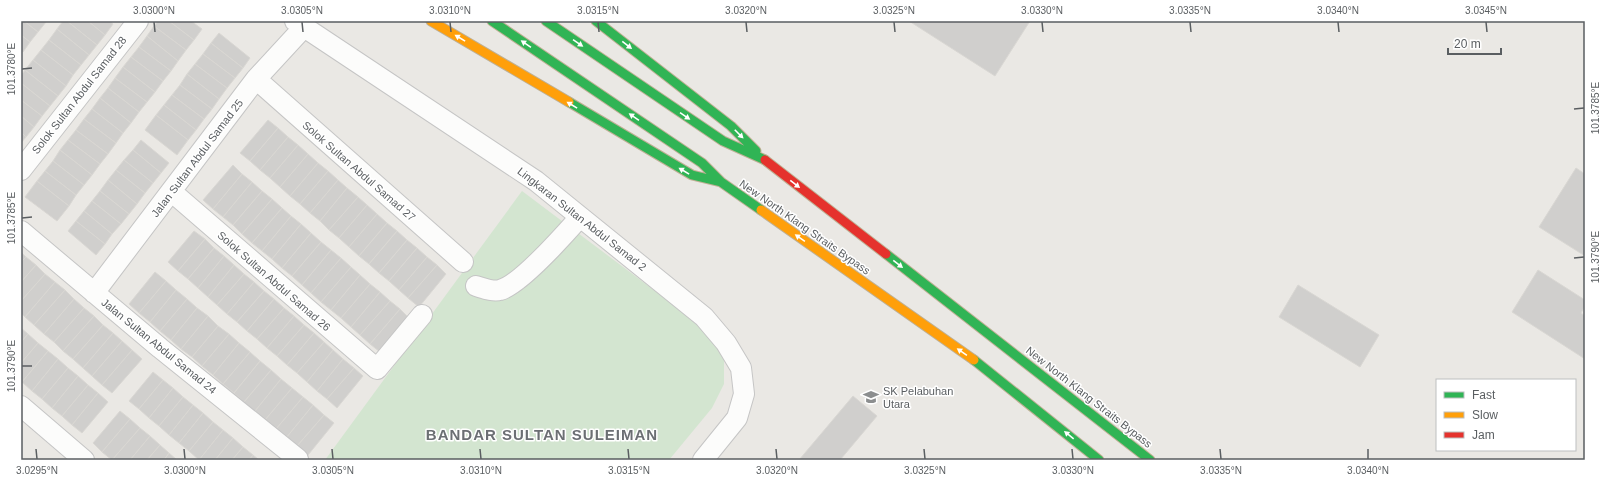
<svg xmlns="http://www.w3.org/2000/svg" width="1606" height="481" font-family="Arial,sans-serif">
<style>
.green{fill:#d3e5d0}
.building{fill:#d0cfcd;stroke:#d9d7d3}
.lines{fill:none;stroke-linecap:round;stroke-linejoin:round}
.street-casing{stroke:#c5c5c5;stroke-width:22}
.fast-casing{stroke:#bfb094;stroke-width:11}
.slow-casing{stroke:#bfb094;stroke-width:11}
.jam-casing{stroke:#bfb094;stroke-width:11}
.street{stroke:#fcfcfb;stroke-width:20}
.fast{stroke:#30b455;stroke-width:9}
.slow{stroke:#ff9f0a;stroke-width:9}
.jam{stroke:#e5322d;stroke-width:9}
.oneway{fill:#fff}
.ticks{fill:none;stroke:#5a5e61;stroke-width:1.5}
.labels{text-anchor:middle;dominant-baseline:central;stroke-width:3;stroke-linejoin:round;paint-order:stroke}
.street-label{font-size:11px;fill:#5a5e61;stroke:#fff}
.poi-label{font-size:11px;fill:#5a5e61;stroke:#fff;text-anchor:start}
.district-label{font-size:15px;font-weight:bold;letter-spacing:1px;fill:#6b6f73;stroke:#fff}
.neatline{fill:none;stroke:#5a5e61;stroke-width:1.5}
.ticks-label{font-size:10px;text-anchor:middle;fill:#5a5e61}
</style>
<rect width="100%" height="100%" fill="#eae8e4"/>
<path class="green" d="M522 191 707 330 724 357V384L712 408 669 460H325Z"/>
<path class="building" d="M21 21H24L38 32 30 42 21 35Z
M24 21H45L46 22 38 32Z
M63 21H67L97 45 89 55 57 29Z
M67 21H88L105 35 97 45Z
M88 21H109L113 24 105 35Z
M158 21H169L194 40 186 50 154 26Z
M169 21H191L202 29 194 40Z
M909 21H1030L995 76Z
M154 26 186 50 178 61 147 36Z
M57 29 89 55 81 65 49 40Z
M219 33 250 58 243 68 211 43Z
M21 35 30 42 23 52 21 51Z
M147 36 178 61 171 71 139 47Z
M49 40 81 65 73 75 41 50Z
M211 43 243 68 235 78 203 54Z
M139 47 171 71 163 81 131 57Z
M41 50 73 75 66 86 33 60Z
M203 54 235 78 227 88 195 64Z
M131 57 163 81 155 92 123 67Z
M33 60 66 86 58 96 25 70Z
M195 64 227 88 219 99 187 74Z
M123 67 155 92 147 102 115 78Z
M25 70 58 96 50 106 21 83V76Z
M187 74 219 99 212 109 180 85Z
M115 78 147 102 139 112 108 88Z
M21 83 50 106 42 116 21 100Z
M180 85 212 109 204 119 172 95Z
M108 88 139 112 131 123 100 98Z
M172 95 204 119 196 130 164 105Z
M100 98 131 123 123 133 92 109Z
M21 100 42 116 34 127 21 116Z
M164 105 196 130 188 140 156 115Z
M92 109 123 133 116 143 84 119Z
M156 115 188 140 177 155 145 130Z
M21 116 34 127 26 137 21 132Z
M84 119 116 143 108 154 76 130Z
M268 120 278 128 250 161 240 153Z
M278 128 288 137 260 170 250 161Z
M76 130 108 154 100 164 68 140Z
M21 132 26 137 21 143Z
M288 137 298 145 270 178 260 170Z
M68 140 100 164 92 175 60 150Z
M141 140 169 163 161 173 133 150Z
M298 145 308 154 280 187 270 178Z
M60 150 92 175 84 185 53 161Z
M133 150 161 173 153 183 124 160Z
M308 154 318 163 290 196 280 187Z
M124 160 153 183 145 193 116 170Z
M53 161 84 185 76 195 45 171Z
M318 163 328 171 300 204 290 196Z
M233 165 242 174 213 209 203 200Z
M1576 168 1585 174V256L1539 227Z
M116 170 145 193 137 204 108 180Z
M45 171 76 195 69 206 37 181Z
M328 171 338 180 310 213 300 204Z
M242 174 252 182 223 217 213 209Z
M108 180 137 204 129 214 100 191Z
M338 180 347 188 320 221 310 213Z
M37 181 69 206 57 221 25 197Z
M252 182 262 191 233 225 223 217Z
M347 188 358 197 329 230 320 221Z
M100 191 129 214 121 224 92 201Z
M262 191 272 199 242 234 233 225Z
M358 197 367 205 339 238 329 230Z
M272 199 282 208 252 243 242 234Z
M92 201 121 224 112 234 84 211Z
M367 205 377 214 349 247 339 238Z
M282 208 291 216 262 251 252 243Z
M84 211 112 234 105 244 76 221Z
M377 214 387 223 359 256 349 247Z
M291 216 301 224 272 259 262 251Z
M76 221 105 244 96 255 68 231Z
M387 223 397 231 369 264 359 256Z
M301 224 311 233 282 268 272 259Z
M194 231 205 239 178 271 168 262Z
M397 231 407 240 379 273 369 264Z
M311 233 321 242 292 276 282 268Z
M205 239 214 248 188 279 178 271Z
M407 240 417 248 389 281 379 273Z
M321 242 331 250 302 285 292 276Z
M214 248 224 256 198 288 188 279Z
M417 248 427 257 399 290 389 281Z
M331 250 341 258 311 293 302 285Z
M21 252 26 257 21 262Z
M224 256 234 265 208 297 198 288Z
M26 257 36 265 21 282V262Z
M427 257 437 265 408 298 399 290Z
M341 258 351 267 321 302 311 293Z
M36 265 45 274 21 301V282Z
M234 265 244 274 217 305 208 297Z
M437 265 446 274 419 307 408 298Z
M351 267 360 275 331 310 321 302Z
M1538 270 1585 300V306L1581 313 1585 316V359L1512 312Z
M155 272 166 281 139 313 129 304Z
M45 274 55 282 25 317 21 313V301Z
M244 274 254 282 227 314 217 305Z
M360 275 370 284 341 318 331 310Z
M166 281 176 290 150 322 139 313Z
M55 282 65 290 34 325 25 317Z
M254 282 264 291 237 322 227 314Z
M370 284 380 292 351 327 341 318Z
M1298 285 1379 335 1360 367 1279 317Z
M65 290 74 299 44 334 34 325Z
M176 290 187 299 160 331 150 322Z
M264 291 274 299 247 331 237 322Z
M380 292 390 301 360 335 351 327Z
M74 299 84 308 54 342 44 334Z
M187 299 197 308 171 340 160 331Z
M274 299 284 308 257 339 247 331Z
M390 301 400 309 370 344 360 335Z
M84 308 94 316 63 351 54 342Z
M197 308 208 316 181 349 171 340Z
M284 308 294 316 267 348 257 339Z
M400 309 409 318 380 352 370 344Z
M94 316 103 325 73 359 63 351Z
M208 316 218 326 192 357 181 349Z
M294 316 304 325 277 356 267 348Z
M103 325 113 333 83 368 73 359Z
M304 325 314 333 287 365 277 356Z
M218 326 229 334 202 366 192 357Z
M21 328 28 334 21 342Z
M113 333 122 341 92 376 83 368Z
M314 333 324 342 297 373 287 365Z
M28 334 38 343 21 363V342Z
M229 334 239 343 213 375 202 366Z
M122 341 132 350 102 385 92 376Z
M324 342 333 350 307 382 297 373Z
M38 343 48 351 22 382 21 363Z
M239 343 250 352 223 384 213 375Z
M132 350 142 359 112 393 102 385Z
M333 350 343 359 317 391 307 382Z
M48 351 58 359 32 391 22 382Z
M250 352 260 361 234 393 223 384Z
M58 359 68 368 42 399 32 391Z
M343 359 354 368 327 399 317 391Z
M260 361 271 370 244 402 234 393Z
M68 368 78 376 52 408 42 399Z
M354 368 363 376 337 408 327 399Z
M271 370 281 379 255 411 244 402Z
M153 372 163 380 139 409 129 401Z
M78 376 88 385 62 416 52 408Z
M281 379 292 388 265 420 255 411Z
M163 380 173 388 149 418 139 409Z
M88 385 98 393 72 425 62 416Z
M173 388 183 397 159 426 149 418Z
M292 388 303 397 276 429 265 420Z
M98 393 108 402 82 433 72 425Z
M853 396 877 416 840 460H799Z
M183 397 193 405 169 435 159 426Z
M303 397 313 405 286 438 276 429Z
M193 405 203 413 179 443 169 435Z
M313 405 324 415 297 446 286 438Z
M120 411 130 419 102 452 93 443Z
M203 413 213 422 189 451 179 443Z
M324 415 334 423 308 455 297 446Z
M130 419 140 428 112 460 102 452Z
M213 422 223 430 199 460 189 451Z
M140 428 150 436 130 460H112Z
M223 430 233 438 215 460H199Z
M150 436 160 445 147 460H130Z
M233 438 243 447 232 460H215Z
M160 445 169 453 164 460H147Z
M243 447 253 455 249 460H232Z
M169 453 177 460H164Z
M253 455 259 460H249Z"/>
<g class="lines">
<defs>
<path id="street" d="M295 21 536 181 704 317 726 343 741 368 744 394 737 418 703 460
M256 79 463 262
M21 170 138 21
M172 192 377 369 422 315
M21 231 160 348 298 459
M476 286C483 288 493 292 500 290 520 285 565 234 580 217
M94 293 256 79 304 27
M21 406 84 460"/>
<path id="fast" d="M492 21 702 163 721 182 761 210
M546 21 723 141 765 160
M596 21 731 126 756 151
M569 102 692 175 721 182
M886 254 1150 460
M974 360 1099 460"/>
<path id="slow" d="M431 21 569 102
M761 210 974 360"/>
<path id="jam" d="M765 160 886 254"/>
</defs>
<use href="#street" class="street-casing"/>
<use href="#fast" class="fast-casing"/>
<use href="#slow" class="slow-casing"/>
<use href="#jam" class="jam-casing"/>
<use href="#street" class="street"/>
<use href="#fast" class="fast"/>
<use href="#slow" class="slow"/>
<use href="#jam" class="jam"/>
</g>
<defs><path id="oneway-solid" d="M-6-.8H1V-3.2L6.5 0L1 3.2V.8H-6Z"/></defs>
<g class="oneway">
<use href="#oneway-solid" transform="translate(460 38) rotate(-149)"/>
<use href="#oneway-solid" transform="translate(578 43) rotate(34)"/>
<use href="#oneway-solid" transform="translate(526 44) rotate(-146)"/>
<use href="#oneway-solid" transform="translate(627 45) rotate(38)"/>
<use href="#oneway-solid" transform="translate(572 105) rotate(-149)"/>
<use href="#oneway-solid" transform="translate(685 116) rotate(34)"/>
<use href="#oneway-solid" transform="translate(634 117) rotate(-146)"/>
<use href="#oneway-solid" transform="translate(739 134) rotate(45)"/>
<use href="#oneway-solid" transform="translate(684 171) rotate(-149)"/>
<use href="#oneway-solid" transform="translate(795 184) rotate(38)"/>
<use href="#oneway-solid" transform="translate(800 238) rotate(-145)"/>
<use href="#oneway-solid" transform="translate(898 264) rotate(38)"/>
<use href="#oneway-solid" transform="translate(962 352) rotate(-145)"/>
<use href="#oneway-solid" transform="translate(1069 435) rotate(-141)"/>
</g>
<path class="ticks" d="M154 22 155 32M302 22 303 32M450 22 451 32M598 22 599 32M746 22 747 32M894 22 895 32M1042 22 1043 32M1190 22 1191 32M1338 22 1339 32M1486 22 1487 32M22 69 32 68M1574 109 1584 108M22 218 32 217M1574 258 1584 257M22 366H32M36 449 37 459M184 449 185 459M332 449 333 459M480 449 481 459M628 449 629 459M776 449 777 459M924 449 925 459M1072 449 1073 459M1220 449 1221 459M1368 449V459"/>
<defs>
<symbol id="school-bare" viewBox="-9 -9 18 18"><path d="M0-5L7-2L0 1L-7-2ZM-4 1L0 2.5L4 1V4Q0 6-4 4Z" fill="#8c8e8f" stroke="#fff" stroke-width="2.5" paint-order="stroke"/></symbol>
</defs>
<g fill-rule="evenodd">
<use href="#school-bare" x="860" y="386" width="22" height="22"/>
</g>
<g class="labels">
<g class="street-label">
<text transform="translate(79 95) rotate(-52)">Solok Sultan Abdul Samad 28</text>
<text transform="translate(197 158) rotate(-53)">Jalan Sultan Abdul Samad 25</text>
<text transform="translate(359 171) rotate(41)">Solok Sultan Abdul Samad 27</text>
<text transform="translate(582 219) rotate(38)">Lingkaran Sultan Abdul Samad 2</text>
<text transform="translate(805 227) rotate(35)">New North Klang Straits Bypass</text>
<text transform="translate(274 281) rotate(41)">Solok Sultan Abdul Samad 26</text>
<text transform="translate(159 346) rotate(39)">Jalan Sultan Abdul Samad 24</text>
<text transform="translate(1089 397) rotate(38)">New North Klang Straits Bypass</text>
</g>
<g class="poi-label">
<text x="883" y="391">SK Pelabuhan<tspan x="883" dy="13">Utara</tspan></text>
</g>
<g class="district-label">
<text x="542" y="434">BANDAR SULTAN SULEIMAN</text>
</g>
</g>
<rect width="1606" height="481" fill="none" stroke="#ffffff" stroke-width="44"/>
<rect x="1436" y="379" width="140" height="72" fill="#ffffff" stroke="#bdbfc0"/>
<rect x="1444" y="392" width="20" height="6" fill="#30b455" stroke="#bdbfc0"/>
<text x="1472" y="399" font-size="12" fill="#5a5e61">Fast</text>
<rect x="1444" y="412" width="20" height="6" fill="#ff9f0a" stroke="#bdbfc0"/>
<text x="1472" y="419" font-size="12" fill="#5a5e61">Slow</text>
<rect x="1444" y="432" width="20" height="6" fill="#e5322d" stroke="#bdbfc0"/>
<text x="1472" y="439" font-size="12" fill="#5a5e61">Jam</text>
<path d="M1448 48v6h53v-6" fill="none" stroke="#5a5e61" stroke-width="2"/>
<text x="1454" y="48" font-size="12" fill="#5a5e61" stroke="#ffffff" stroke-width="3" paint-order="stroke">20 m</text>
<rect x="22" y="22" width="1562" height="437" class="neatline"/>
<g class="ticks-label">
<text x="154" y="14">3.0300°N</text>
<text x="302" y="14">3.0305°N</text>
<text x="450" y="14">3.0310°N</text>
<text x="598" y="14">3.0315°N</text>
<text x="746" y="14">3.0320°N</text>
<text x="894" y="14">3.0325°N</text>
<text x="1042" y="14">3.0330°N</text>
<text x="1190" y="14">3.0335°N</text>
<text x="1338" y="14">3.0340°N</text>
<text x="1486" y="14">3.0345°N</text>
<text transform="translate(11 69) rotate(-90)" y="4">101.3780°E</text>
<text transform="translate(1595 108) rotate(-90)" y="4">101.3785°E</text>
<text transform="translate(11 218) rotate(-90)" y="4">101.3785°E</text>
<text transform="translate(1595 257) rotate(-90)" y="4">101.3790°E</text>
<text transform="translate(11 366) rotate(-90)" y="4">101.3790°E</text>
<text x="37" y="474">3.0295°N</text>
<text x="185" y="474">3.0300°N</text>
<text x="333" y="474">3.0305°N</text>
<text x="481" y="474">3.0310°N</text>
<text x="629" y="474">3.0315°N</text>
<text x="777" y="474">3.0320°N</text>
<text x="925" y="474">3.0325°N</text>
<text x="1073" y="474">3.0330°N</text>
<text x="1221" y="474">3.0335°N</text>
<text x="1368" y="474">3.0340°N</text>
</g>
</svg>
